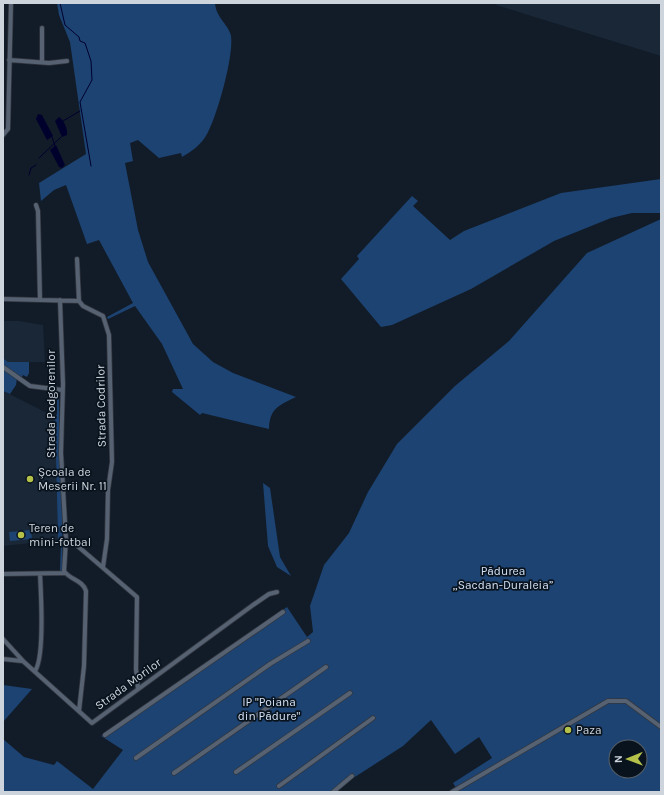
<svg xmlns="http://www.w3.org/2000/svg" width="664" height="795" font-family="Karla,sans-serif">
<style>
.built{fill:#192737}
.green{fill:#1c4372;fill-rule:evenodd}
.water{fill:#00002d}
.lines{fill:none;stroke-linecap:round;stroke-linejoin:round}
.stream{stroke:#00002d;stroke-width:1}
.street-casing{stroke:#323741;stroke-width:5.5}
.street{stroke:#566271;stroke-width:4}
.poi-dot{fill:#b5c24a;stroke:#09131e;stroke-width:1.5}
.labels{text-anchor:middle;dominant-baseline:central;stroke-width:3.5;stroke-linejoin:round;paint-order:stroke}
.street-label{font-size:12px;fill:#cdd4dc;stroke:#09131e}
.poi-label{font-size:12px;fill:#cdd4dc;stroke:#09131e;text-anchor:start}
.park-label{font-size:12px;fill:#d2e1f5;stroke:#09131e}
</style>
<rect width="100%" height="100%" fill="#121c28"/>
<path class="built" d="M498 3H661V56L496 5Z
M3 321H19L43 325 45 362H8L4 359Z
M3 391 55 417 58 540 3 546Z"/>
<path class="green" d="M57 3H215C216 18 229 25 231 36 234 56 217 116 207 134 201 145 192 151 182 157L181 153 159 158 138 140 130 143 133 161 125 163 138 230 148 262 193 344 213 362 233 373 296 397C278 406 270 408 269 429L202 413 200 415 172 392 173 389H183L162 344 135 306 108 319 107 317 133 303 99 240 87 244 66 185 54 190 41 201 39 183 86 154 70 42 59 15Z
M661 179V213H632L611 218 554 241 471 289 392 325 381 327 341 279 359 259 357 256 412 196 418 201 413 206 450 240 464 231 561 193Z
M661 219V792H457L458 791 453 783 492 758 479 737 455 754 431 720 403 746 344 784 336 792H3V739L24 757 54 765 57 761 93 789 123 750 101 736 287 607 307 637 313 632 310 606 324 565 349 533 368 492 397 444 455 386 509 341 587 253ZM616 747H640V771H616Z
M3 340 4 359 8 362H29V373L27 377 23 375 21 378 3 365Z
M3 368 17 378 16 385 10 394 3 391Z
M57 392H59C58 452 64 511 62 571H60L61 543 58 540 55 417 57 414Z
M263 483 270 488 280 557 291 576 277 567 268 546Z
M31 530 32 539 10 541 9 532Z
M3 685 32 689 3 722Z"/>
<path class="water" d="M38 114 42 115 52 134 53 136 47 140 36 119Z
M59 117C64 120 68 129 67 135L62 137 55 121Z
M56 145 65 165 62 168 59 167 50 150Z"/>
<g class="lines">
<path class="stream" d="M60 3 65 25 79 37 80 41 85 43 91 61 92 80 80 102 91 166
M63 121 80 111
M52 137 55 146
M39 158 61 137
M29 175 31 168 36 165"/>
<defs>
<path id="street" d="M42 28V62
M9 60 49 63 67 61
M3 135 8 129 11 3
M36 205 38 211 40 300
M77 259 79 301 83 306 103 316 109 335 112 462 108 490 107 539 103 567
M3 299 79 301
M60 300 63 384 61 453 66 540 64 571C70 580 83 580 86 591L84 666 79 711
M3 367 30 386 62 390
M66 540 74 543 137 597 136 669 138 689
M3 574 65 573
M3 639 24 662 92 723 253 605 269 594 277 592
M3 659 22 661
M35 671C45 657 41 594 40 574
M105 735 283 612
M136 758 270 664 308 641
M236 772 350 693
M174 773 326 667
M279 786 373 718
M333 792 352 776
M452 792 608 701H626L661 727"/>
</defs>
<use href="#street" class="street-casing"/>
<use href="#street" class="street"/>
</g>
<g class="poi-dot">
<circle cx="30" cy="479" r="4"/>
<circle cx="21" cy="535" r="4"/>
<circle cx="568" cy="730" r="4"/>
</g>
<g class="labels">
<g class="street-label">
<text transform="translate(51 404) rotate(-90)">Strada Podgorenilor</text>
<text transform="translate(101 406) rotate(-91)">Strada Codrilor</text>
<text transform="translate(128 684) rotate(-36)">Strada Morilor</text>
</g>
<g class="poi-label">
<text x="38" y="472">Şcoala de<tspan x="38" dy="14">Meserii Nr. 11</tspan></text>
<text x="29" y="528">Teren de<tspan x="29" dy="14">mini-fotbal</tspan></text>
<text x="576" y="730">Paza</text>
</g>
<g class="park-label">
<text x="503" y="571">Pădurea<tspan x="503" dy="14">„Sacdan-Duraleia”</tspan></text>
<text x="269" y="702">IP "Poiana<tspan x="269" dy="14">din Pădure"</tspan></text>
</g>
</g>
<rect width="664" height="795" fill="none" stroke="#cdd4dc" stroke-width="8"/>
<g transform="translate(628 759) rotate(269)"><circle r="19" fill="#09131e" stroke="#57606a"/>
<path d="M0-3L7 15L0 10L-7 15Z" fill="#b5c24a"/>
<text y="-6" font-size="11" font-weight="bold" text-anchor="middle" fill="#cdd4dc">N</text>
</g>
</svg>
